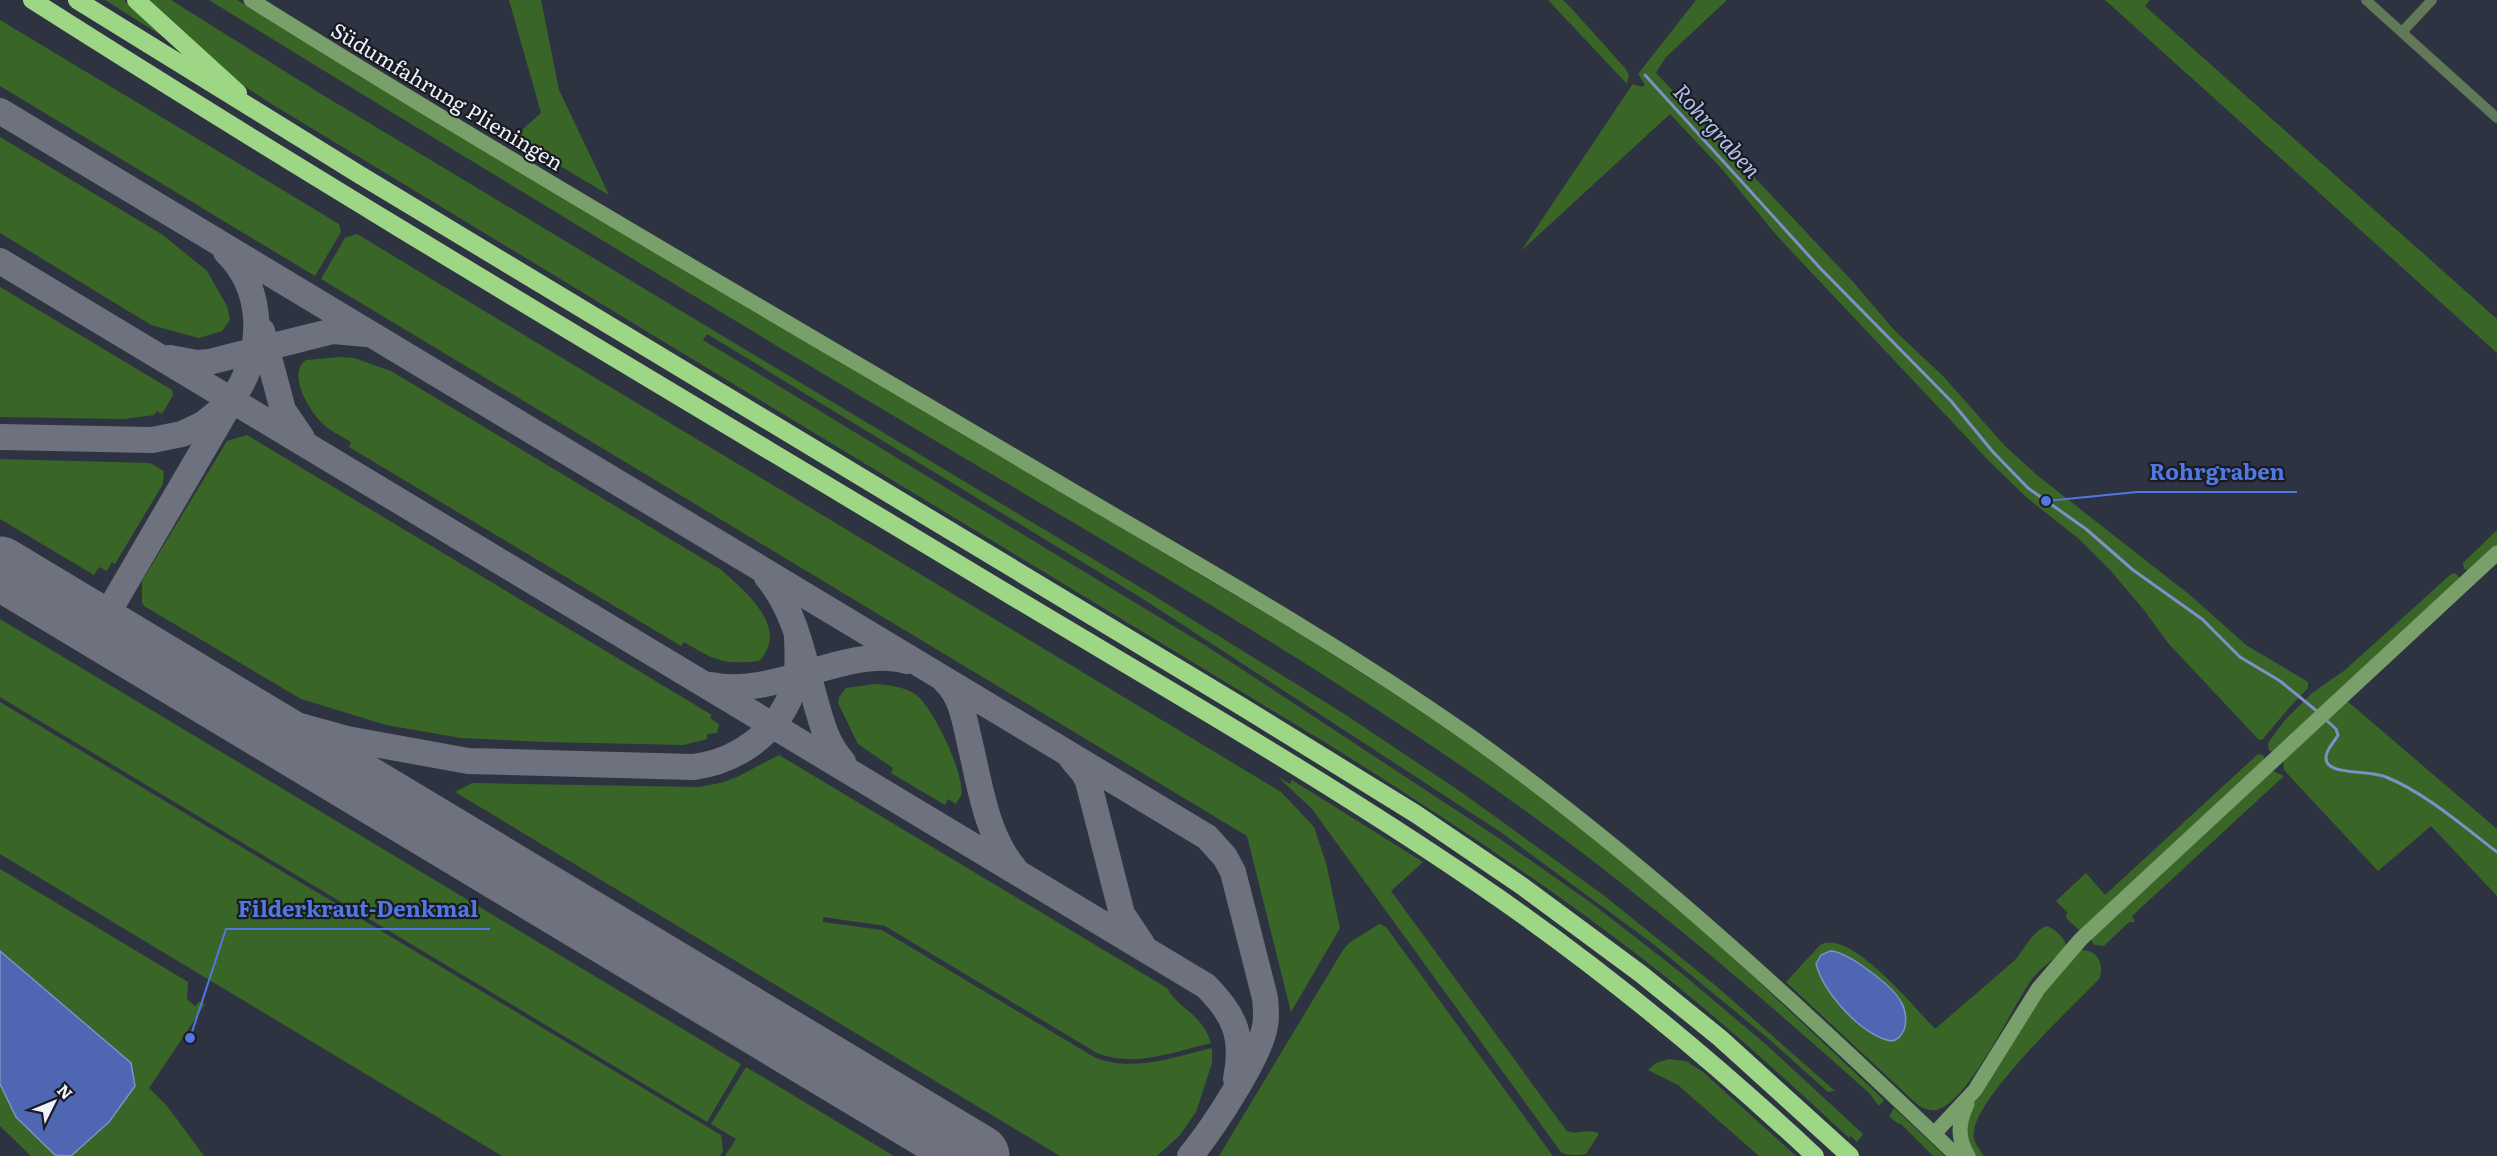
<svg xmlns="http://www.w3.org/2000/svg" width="2497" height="1156" font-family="Literata,serif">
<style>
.green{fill:#396626}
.water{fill:#4f66b3;stroke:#7f90c9;stroke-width:1.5}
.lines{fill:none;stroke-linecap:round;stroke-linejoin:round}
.stream{stroke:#7f90c9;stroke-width:3}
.taxiway{stroke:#6e727f;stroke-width:26}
.runway{stroke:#6e727f;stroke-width:63}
.street{stroke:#617958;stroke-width:10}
.secondary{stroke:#799f6b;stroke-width:15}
.highway{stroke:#9dd786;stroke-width:18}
.labels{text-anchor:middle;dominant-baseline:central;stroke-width:4.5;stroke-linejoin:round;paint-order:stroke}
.street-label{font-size:21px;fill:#eef1fb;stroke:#191b22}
.water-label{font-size:22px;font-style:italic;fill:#b2c1ec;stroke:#191b22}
.leader{fill:none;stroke:#5177e1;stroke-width:2}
.callout-dot{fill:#5177e1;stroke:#191b22;stroke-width:2}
.callout-label{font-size:22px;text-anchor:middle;font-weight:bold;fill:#5177e1;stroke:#191b22;stroke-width:4.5;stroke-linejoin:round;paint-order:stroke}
</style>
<rect width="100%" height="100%" fill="#2e3341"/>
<path class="green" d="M105 0H124L173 43Z
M144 0H171L326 97 1143 589 1346 715 1461 792 1602 894 1715 985 1835 1091 1828 1092 1770 1040 1652 943 1502 833 1140 597 707 334 703 340 1208 647 1500 839 1594 905 1680 972 1770 1048 1863 1134 1857 1142 1851 1136 1849 1138C1783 1076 1715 1015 1643 959 1543 882 1438 813 1331 746L270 103 241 84Z
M209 0H237L485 151 1297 632 1423 712 1492 760 1578 826 1707 933 1884 1100 1879 1106 1869 1093C1755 991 1638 891 1513 802 1306 655 1085 531 867 400 647 268 428 135 209 0Z
M509 0H541L559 90 609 195 513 138 541 113Z
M1548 0H1563L1572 9 1625 68 1629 75 1627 84Z
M1696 0H1727L1666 57 1656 73 1855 284 1894 330 1944 377 2005 446 2038 476 2190 595 2246 645 2308 682V688L2288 709 2262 740 2258 739 2168 643 2144 610 2110 570 2079 539 2026 497 1988 460 1778 237 1721 168 1670 114 1521 251 1630 88 1633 84 1642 87 1645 85 1638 74Z
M2105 0H2150L2145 6 2497 319V353Z
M0 20 339 224 341 232 315 276 0 86Z
M0 137 163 235 207 271 227 306 230 320 222 331 199 338 151 325 0 233Z
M357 234 1281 792 1314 827 1326 863 1340 928 1291 1012 1247 836 321 279 345 238Z
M0 287 172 390 173 395 162 414 157 411 154 415 125 419 0 417Z
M340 357 354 358 391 371 720 569C744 590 791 628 759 661 722 665 715 660 684 642L681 646 349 447 351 442C341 436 328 430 320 421 308 408 287 374 306 360Z
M247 435 712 715 710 718 719 724 717 733 707 734V739L684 745 545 742 461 738 386 725 301 699 144 606 142 603V581L227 441Z
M0 459 150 463 164 471 163 484 115 564 112 562 107 571 99 567 94 575 0 519Z
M2497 530V546L2470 571 2464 569 2463 563Z
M2455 573 2460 578 2274 752 2269 751 2268 743 2285 720 2312 693 2345 670 2450 575Z
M0 619 741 1064 707 1122 0 697Z
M874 684C888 685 902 686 915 694 932 705 966 776 961 796 960 797 956 803 956 804L948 799 945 805 891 773 893 768 858 744 838 703 839 697 846 688Z
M2346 700 2497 829V896L2431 826 2378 871 2284 770 2283 760Z
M0 702 721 1135 723 1151 720 1156H502L0 854Z
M2258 754 2263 755 2265 761 2080 931 2066 918 2067 912 2056 901 2086 873 2105 895Z
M779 755 1167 988C1179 1010 1201 1012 1211 1043 1173 1052 1134 1068 1097 1053L885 926 823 917V922L882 930 1094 1057C1133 1073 1173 1057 1212 1048V1063L1196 1112 1180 1135 1157 1156H1060L455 792 472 783 700 787 724 782 739 776Z
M2271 770 2284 776 2132 916 2135 922H2129L2104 946 2094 945 2091 939Z
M1278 777 1290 784 1292 780 1423 862 1391 891 1566 1130C1576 1137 1587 1127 1599 1134L1586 1154C1580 1156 1567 1156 1561 1152L1312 809Z
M0 869 188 982 187 999 195 1006 199 1002 205 1004 149 1088 167 1106 204 1156H71L109 1122 135 1086 131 1063 0 951Z
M1379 924 1386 927 1553 1156H1219L1343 950 1349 943Z
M2046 926C2054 928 2065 938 2066 946 2056 959 2042 966 2032 979 2012 1007 1969 1101 1937 1110 1931 1111 1925 1109 1919 1106L1786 982 1820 945C1849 927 1916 1009 1935 1029L2014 961C2024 950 2033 931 2046 926Z
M2081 950C2097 949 2105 964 2099 979 2071 1008 1978 1095 1974 1131 1972 1141 1979 1149 1984 1156H1974L1963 1128 1975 1100 1996 1070 2040 998Z
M1669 1059 1686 1061 1703 1072 1796 1156H1759L1678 1085 1648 1070 1656 1063Z
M746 1067 894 1156H725L736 1139 711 1124Z
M0 1084 16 1117 59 1156H31L0 1126Z
M1894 1108 1945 1156H1933L1901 1124 1897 1123 1889 1116Z"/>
<path class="water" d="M0 951 131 1063 135 1086 109 1122 71 1156 55 1155 16 1117 0 1084Z
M1830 951C1847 951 1893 986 1901 1002 1906 1010 1907 1021 1904 1030 1901 1036 1898 1040 1891 1041 1861 1035 1824 993 1816 964L1821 955Z"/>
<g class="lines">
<path class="stream" d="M1645 75 1820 268 1951 401 1993 452 2028 488 2086 529 2133 570 2202 619 2240 657 2280 681 2318 712
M2325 719 2336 729 2338 735C2334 743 2321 754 2328 764 2338 775 2371 770 2386 777 2424 792 2464 827 2497 852"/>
<path class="taxiway" d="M0 111 1207 837 1225 857 1233 872 1265 998C1266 1008 1267 1017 1265 1026 1260 1057 1211 1131 1190 1156
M0 261 1206 986C1236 1016 1244 1038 1236 1079
M262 331 283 410 302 438
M170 358 197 363 209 362 333 331 366 334
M0 437 152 440 182 434 203 424 222 409
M767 577C795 610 803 655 814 696 821 721 826 743 843 762
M99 628 242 383C264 340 262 287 226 252
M945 681C960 695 964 716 968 735 979 779 985 834 1015 869
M711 685C775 699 848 644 907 661
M228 706 347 739 468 761 693 767C741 761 787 726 796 677 799 664 797 649 797 635
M1072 759 1083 772 1088 781 1122 914 1142 944"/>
<path class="runway" d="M0 568 978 1156"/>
<path class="street" d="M2366 0 2497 118
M2402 32 2432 0"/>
<path class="secondary" d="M251 0C510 162 774 314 1036 469 1182 556 1331 638 1470 736 1645 861 1802 1008 1957 1156
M1967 1104C1958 1124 1957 1137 1968 1156
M1934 1134 1975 1090 2038 989 2081 939 2497 553"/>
<path class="highway" d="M32 0C354 205 683 398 1010 595 1165 688 1324 779 1474 881 1595 963 1708 1056 1815 1156
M77 0 360 175 1241 706 1416 814 1522 886 1641 974 1720 1038 1850 1156
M136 0 238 93"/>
</g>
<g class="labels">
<g class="street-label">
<text transform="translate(448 95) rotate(31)">Südumfahrung Plieningen</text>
</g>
<g class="water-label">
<text transform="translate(1718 130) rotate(48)">Rohrgraben</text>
</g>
</g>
<path class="leader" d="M2046 501L2137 492H2297M190 1038L226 929H490"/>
<g class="callout-dot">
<circle cx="2046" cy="501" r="6"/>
<circle cx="190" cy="1038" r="6"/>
</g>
<g class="callout-label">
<text x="2217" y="480">Rohrgraben</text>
<text x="358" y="917">Filderkraut-Denkmal</text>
</g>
<g transform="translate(54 1102) rotate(47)" stroke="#191b22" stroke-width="4.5" paint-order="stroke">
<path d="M0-4.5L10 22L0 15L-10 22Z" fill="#eef1fb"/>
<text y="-9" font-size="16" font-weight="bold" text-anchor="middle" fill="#eef1fb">N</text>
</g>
</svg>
